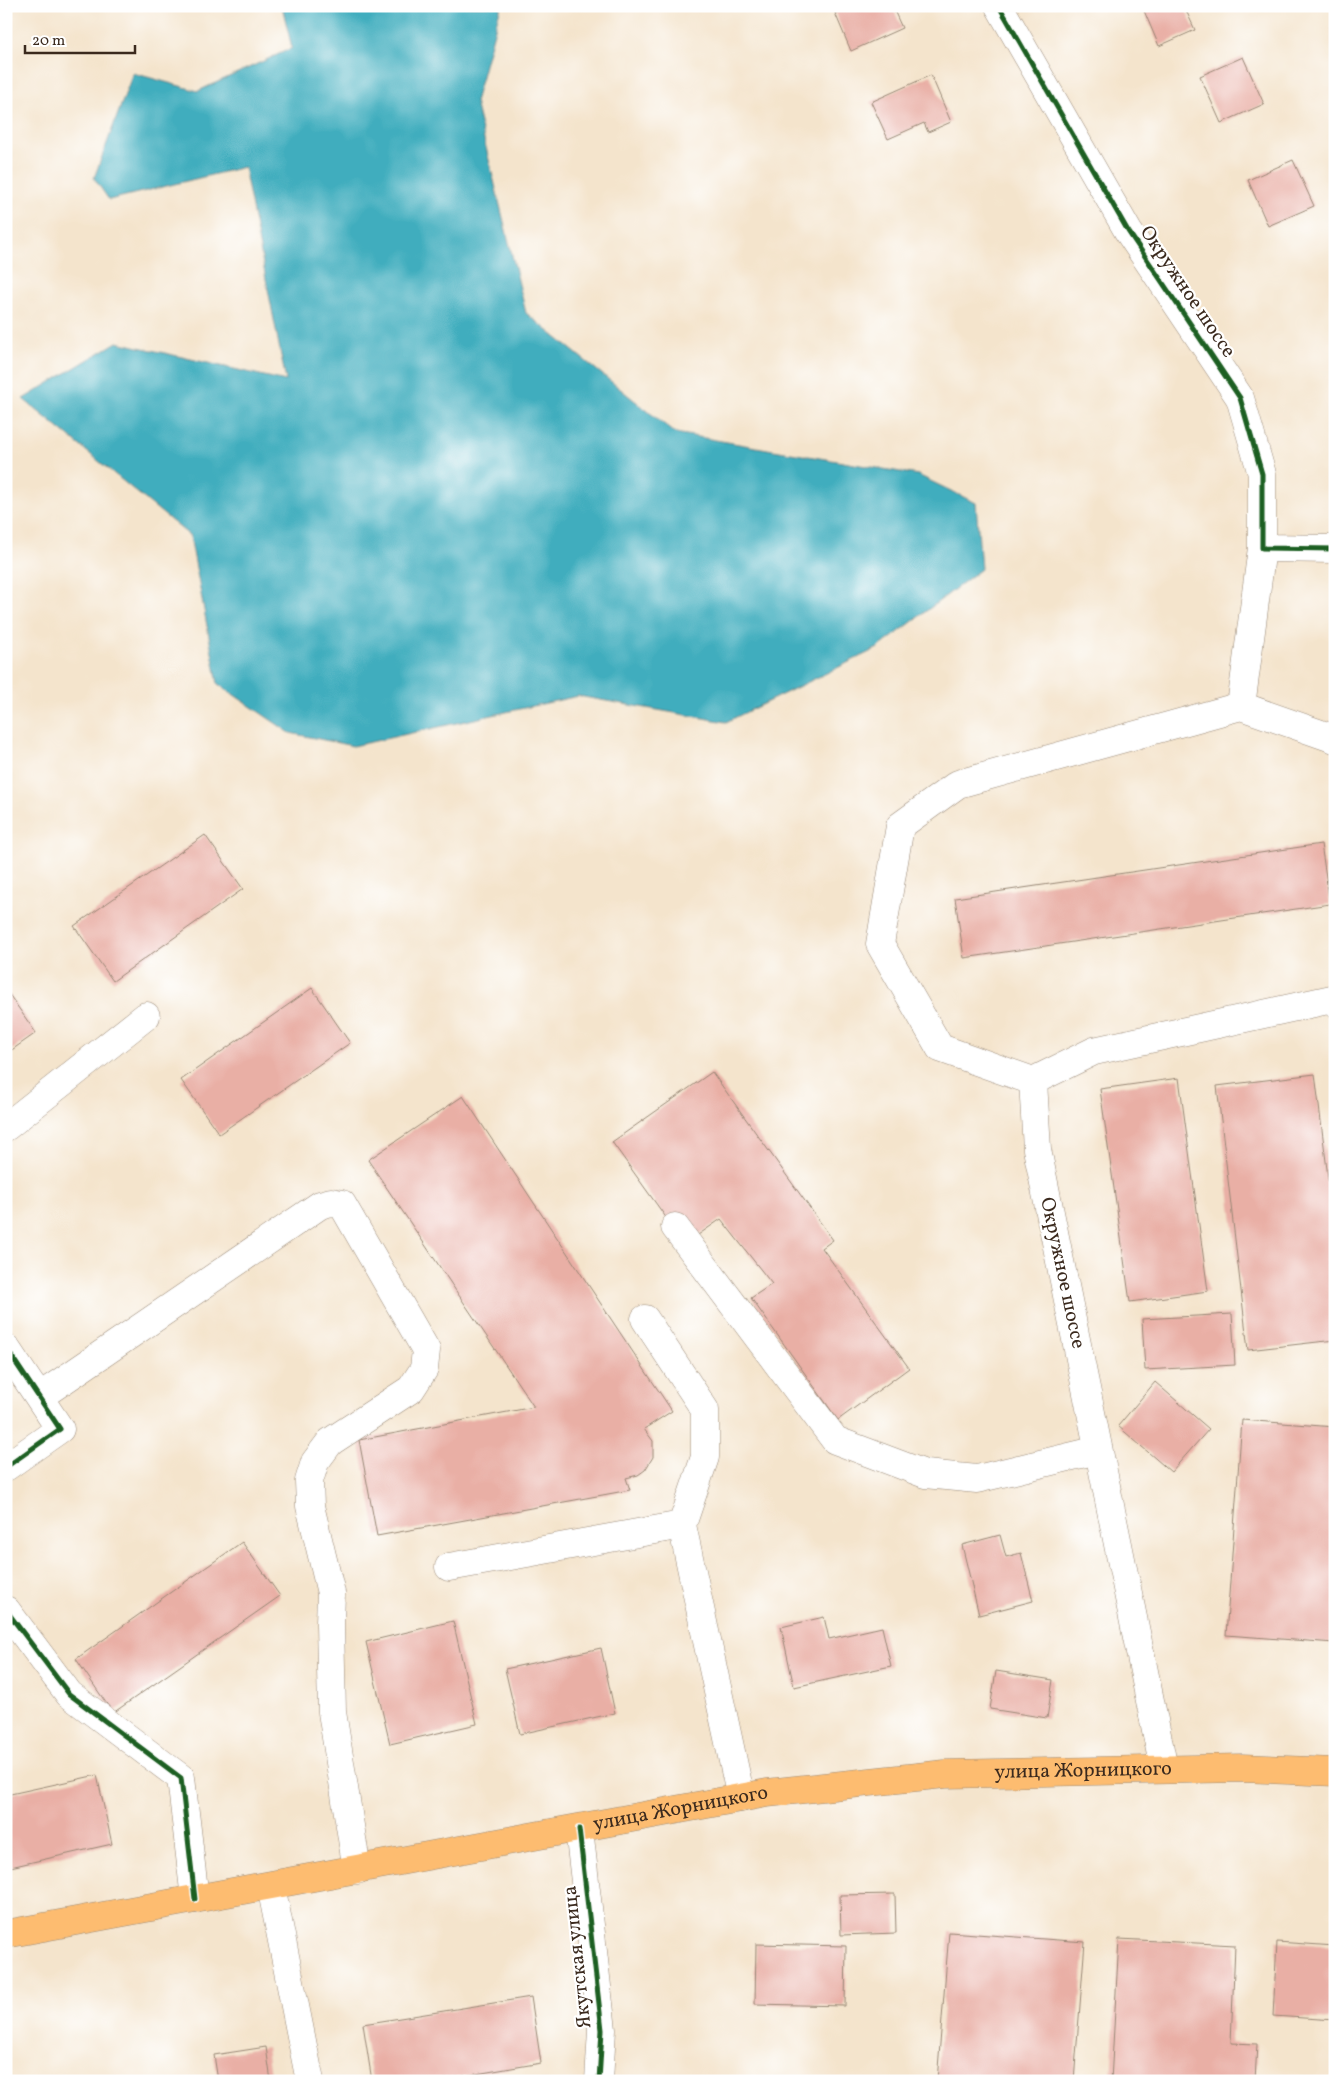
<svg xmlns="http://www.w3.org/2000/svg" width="1341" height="2087" font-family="Vollkorn,serif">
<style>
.water{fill:#40adbe;stroke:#3e6c6e}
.building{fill:#e9afa5}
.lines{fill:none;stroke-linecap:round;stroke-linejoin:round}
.minor-casing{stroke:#988775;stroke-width:29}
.major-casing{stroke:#988775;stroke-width:29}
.minor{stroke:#fff;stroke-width:28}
.major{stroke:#fdbc6f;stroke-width:28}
.cycleway-casing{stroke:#fff;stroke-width:8}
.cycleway{stroke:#1b5e20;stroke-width:5}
.labels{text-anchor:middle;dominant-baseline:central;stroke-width:4.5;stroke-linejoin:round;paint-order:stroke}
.street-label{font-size:20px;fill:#3b2a1e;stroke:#fff}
</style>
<rect width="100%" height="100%" fill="#fff"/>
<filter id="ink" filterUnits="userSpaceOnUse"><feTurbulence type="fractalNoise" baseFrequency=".02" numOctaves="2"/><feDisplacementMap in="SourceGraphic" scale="10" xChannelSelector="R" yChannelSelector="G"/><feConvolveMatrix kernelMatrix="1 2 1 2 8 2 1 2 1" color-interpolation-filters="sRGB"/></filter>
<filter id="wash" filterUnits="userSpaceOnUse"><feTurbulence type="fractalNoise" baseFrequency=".0096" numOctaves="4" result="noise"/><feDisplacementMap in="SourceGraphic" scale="20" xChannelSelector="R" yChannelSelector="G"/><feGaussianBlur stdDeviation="1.12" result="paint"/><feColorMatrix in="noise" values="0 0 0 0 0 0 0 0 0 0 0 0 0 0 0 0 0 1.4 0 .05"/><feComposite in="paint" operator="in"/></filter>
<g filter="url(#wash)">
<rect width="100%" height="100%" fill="#f4e4cc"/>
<path class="water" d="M282 6H501L475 102 526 313 675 433 918 475 976 503 981 569 878 648 726 722 578 696 353 746 290 733 218 684 190 536 23 399 117 342 286 381 244 167 109 200 94 178 133 73 198 91 292 48Z"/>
<g id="blocks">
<path class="building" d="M850 6H892L902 28 851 51 835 13Z
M1142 6H1184L1195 30 1159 46Z
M1243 57 1264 104 1221 123 1200 76Z
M931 75 951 122 928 132 924 123 888 139 871 102Z
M1293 160 1314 206 1268 226 1248 180Z
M205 835 243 889 113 981 74 926Z
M1321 844 1330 904 964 958 955 898Z
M312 988 350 1043 219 1134 181 1080Z
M6 990 36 1033 6 1054Z
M712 1072 833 1240 822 1248 909 1368 838 1420 751 1298 772 1284 721 1219 685 1244 612 1142Z
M1315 1074 1335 1233V1340L1248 1350 1217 1086Z
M1179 1078 1208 1291 1130 1302 1100 1089Z
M463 1096 672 1411 644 1429 653 1441V1457L645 1470 638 1475 626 1478 630 1490 377 1536 359 1440 534 1407 368 1160Z
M1232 1314 1235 1365 1145 1370 1142 1319Z
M1155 1382 1209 1429 1171 1472 1118 1426Z
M1242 1420 1335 1427V1643L1226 1635Z
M1000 1535 1006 1557 1021 1553 1033 1601 979 1615 962 1545Z
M242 1542 280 1596 113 1713 76 1659Z
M824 1617 829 1639 882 1627 891 1666 794 1687 781 1627Z
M453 1621 477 1724 390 1744 366 1642Z
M601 1648 615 1713 520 1734 505 1669Z
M996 1671 1053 1680 1047 1718 990 1709Z
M97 1775 112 1844 6 1868V1795Z
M895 1894 896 1933 841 1935 840 1895Z
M949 1932 1085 1942 1074 2081H937Z
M1119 1939 1235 1945 1231 2043 1257 2044 1255 2081H1111Z
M1277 1942 1335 1946V2020L1273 2016Z
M756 1944 846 1946 845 2006 755 2004Z
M531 1997 541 2063 435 2081H372L363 2024Z
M266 2047 271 2081H218L214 2055Z"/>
</g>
</g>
<g filter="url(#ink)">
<use href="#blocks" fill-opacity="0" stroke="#988775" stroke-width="1"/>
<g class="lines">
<defs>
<path id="minor" d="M999 6 1128 231 1240 398 1262 474V548L1241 706 1335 739
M1262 548 1335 549
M1033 1081 940 1048 880 944 900 826 958 784 1241 706
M6 1127 146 1016
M675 1227 835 1440 925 1474 977 1479 1098 1450
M645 1319 705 1410V1457L682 1525
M6 1348 60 1429 6 1467
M39 1397 320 1205 331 1202 342 1204 426 1350 424 1369 411 1389 330 1442 315 1462 309 1481 310 1506 331 1593 330 1624 332 1712 357 1870
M449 1567 682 1525 741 1798
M6 1610 69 1694 181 1778 195 1899
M1164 1769 1037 1149 1033 1081 1094 1051 1332 999 1335 1003
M579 1829 602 2030 599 2081
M271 1886 310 2081"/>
<g id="major">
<path id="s1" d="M6 1934 767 1793 945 1774 1242 1768 1335 1772"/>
</g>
</defs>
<use href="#minor" class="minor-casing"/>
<use href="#major" class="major-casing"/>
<use href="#minor" class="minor"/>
<use href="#major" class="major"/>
<defs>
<path id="cycleway" d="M999 6 1128 231 1240 398 1262 474V548L1335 549
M6 1348 60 1429 6 1467
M6 1610 69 1694 181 1778 195 1899
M579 1829 602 2030 599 2081"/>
</defs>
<use href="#cycleway" class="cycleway-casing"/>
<use href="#cycleway" class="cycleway"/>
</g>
</g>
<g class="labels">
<g class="street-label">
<text transform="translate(1187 292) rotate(56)">Окружное шоссе</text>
<text transform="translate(1062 1273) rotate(78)">Окружное шоссе</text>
<text stroke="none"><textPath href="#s1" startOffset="1091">улица Жорницкого</textPath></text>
<text stroke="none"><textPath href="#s1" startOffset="686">улица Жорницкого</textPath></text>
<text transform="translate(578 1957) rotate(-96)">Якутская улица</text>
</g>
</g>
<rect width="1341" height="2087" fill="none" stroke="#fff" stroke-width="25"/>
<path d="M25 45v8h110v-8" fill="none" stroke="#3b2a1e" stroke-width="2.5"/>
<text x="32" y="45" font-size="15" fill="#3b2a1e" stroke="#ffffff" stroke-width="4" paint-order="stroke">20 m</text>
</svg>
